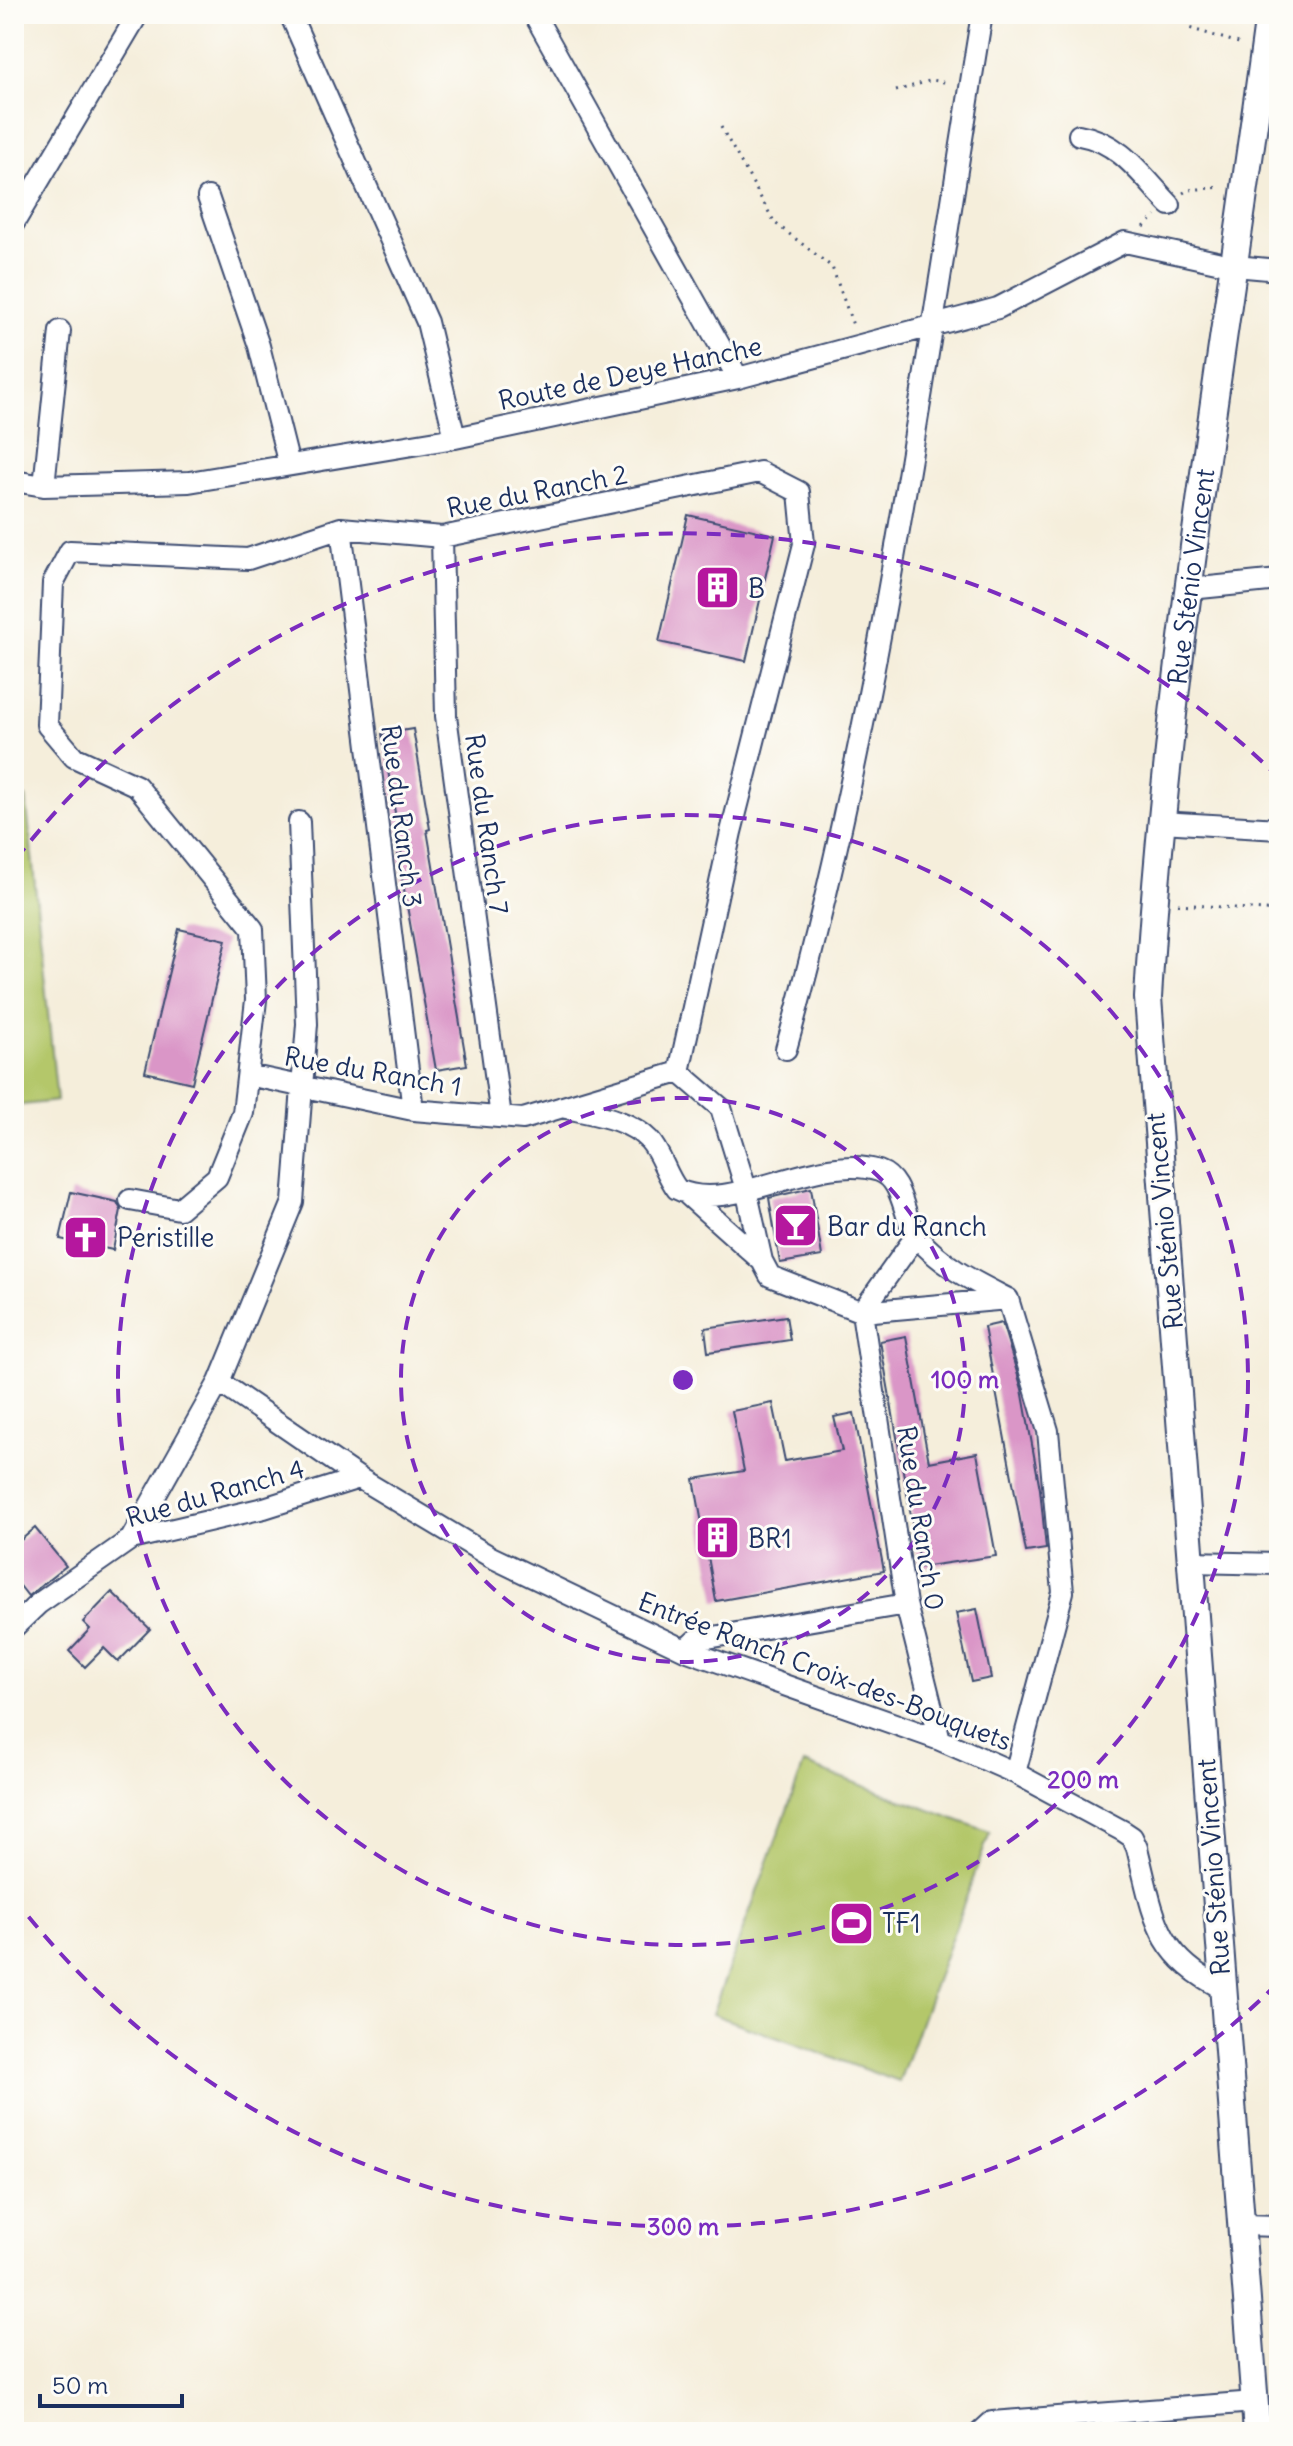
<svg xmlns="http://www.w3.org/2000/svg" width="1293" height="2446" font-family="Delius,sans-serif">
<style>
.green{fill:#b4c76a;stroke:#687b64;stroke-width:2}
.building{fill:#da96c7}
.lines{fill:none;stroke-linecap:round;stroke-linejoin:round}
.minor-casing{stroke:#3c4c71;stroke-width:24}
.major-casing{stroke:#3c4c71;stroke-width:30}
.path{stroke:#3c4c71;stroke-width:3;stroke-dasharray:2 6;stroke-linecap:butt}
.minor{stroke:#fff;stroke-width:20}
.major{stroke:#fff;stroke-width:26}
.ring{fill:none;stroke:#7b2cbf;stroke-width:4;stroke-dasharray:14 10}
.labels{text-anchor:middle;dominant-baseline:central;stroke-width:6;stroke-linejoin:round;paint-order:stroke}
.street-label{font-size:26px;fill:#1b2f5e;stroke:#fdfcf7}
.poi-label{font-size:26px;fill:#1b2f5e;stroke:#fdfcf7;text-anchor:start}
.centre{fill:#7b2cbf;stroke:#fdfcf7;stroke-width:4}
.ring-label{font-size:24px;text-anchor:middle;font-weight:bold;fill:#7b2cbf;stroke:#fdfcf7;stroke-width:6;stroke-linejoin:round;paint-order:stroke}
</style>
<rect width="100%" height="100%" fill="#fdfcf7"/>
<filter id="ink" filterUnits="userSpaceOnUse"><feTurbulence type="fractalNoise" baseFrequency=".0125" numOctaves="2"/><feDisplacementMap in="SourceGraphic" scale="16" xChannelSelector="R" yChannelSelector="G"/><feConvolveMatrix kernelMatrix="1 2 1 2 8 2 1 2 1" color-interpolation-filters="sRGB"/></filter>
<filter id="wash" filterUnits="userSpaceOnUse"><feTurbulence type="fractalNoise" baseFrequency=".006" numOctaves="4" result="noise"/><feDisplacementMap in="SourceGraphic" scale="32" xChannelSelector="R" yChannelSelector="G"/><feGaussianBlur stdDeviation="1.8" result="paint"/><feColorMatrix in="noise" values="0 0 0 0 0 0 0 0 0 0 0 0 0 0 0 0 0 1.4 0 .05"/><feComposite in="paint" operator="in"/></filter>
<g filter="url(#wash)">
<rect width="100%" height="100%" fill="#f5eedb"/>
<path class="green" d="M26 797 57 1101 14 1106V798Z
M804 1764 990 1832 899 2082 712 2014Z"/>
<g id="blocks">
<path class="building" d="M688 515 775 535 746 661 659 642Z
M413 729 430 829 427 830 467 1065 436 1070 398 855H402L382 734Z
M179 929 226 940 192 1083 145 1072Z
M811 1188 822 1256 780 1263 769 1198Z
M71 1192 117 1202 121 1210 113 1250 60 1239Z
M786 1316 790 1340 708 1352 705 1328Z
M1002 1323 1022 1389 1040 1489 1046 1549 1026 1552 984 1327Z
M906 1336 929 1462 977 1453 996 1556 920 1567 880 1341Z
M773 1403 785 1461 842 1451 834 1417 854 1413 884 1571 716 1601 694 1479 744 1471 732 1411Z
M35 1528 66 1566 28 1596 14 1578V1546Z
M112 1592 150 1629 118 1662 104 1648 85 1667 69 1651 90 1629 83 1622Z
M977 1609 991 1678 971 1682 956 1613Z"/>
</g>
</g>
<g filter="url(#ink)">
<use href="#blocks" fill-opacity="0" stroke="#3c4c71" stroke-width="2"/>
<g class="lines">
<defs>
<path id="minor" d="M290 14 427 322 455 438
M534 14 738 378
M1079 135C1121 142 1142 176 1170 205
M208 197 259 346 289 465
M14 223 138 14
M14 481 44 486 189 482 455 438 738 378 998 308 1125 242 1235 266 1279 270
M44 486 60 331
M341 528 413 1110
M442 537 446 716 501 1117
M1190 589 1279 580
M1161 822 1279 829
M786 1049C881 711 925 360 982 14
M248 1075 413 1110 523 1119 679 1072 721 1108 746 1189 762 1261 770 1276 862 1312 916 1236
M562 1107C591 1114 628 1118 649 1140 661 1153 666 1175 677 1189 729 1217 819 1150 879 1171 905 1180 902 1219 918 1238 943 1267 975 1282 1008 1299
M688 1195 762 1261
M130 1200 179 1209 217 1177 243 1113 256 1000 253 929 137 786 74 757 47 725 53 583 70 551 248 559 341 528 442 537 760 472 799 492 804 544 731 832 679 1072
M219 1382 359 1478 491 1557 685 1650 940 1740 1015 1773 1123 1831 1132 1837 1137 1848C1154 1915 1155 1955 1222 1988
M131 1539 219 1382 293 1202 307 1024 299 822
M1190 1562 1279 1564
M14 1627 38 1604 131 1539 264 1508 359 1478
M685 1650 696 1640 906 1604
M940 1740 906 1604 862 1312 1008 1299 1048 1431 1063 1592 1015 1773
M1242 2225 1279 2226
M981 2432 992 2422 1255 2402"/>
<g id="major">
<path id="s1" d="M1257 2432 1148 998C1167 668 1226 341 1269 14"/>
</g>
</defs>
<use href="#minor" class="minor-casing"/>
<use href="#major" class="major-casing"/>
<path class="path" d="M1185 14 1189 28 1242 44
M896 91 932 80 950 83
M721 127 775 223 832 267 854 328
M1183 193 1188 190 1222 187
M1144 227 1156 216
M1178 904 1279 911"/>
<use href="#minor" class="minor"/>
<use href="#major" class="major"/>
</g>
</g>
<g class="ring">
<circle cx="683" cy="1380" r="282"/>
<circle cx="683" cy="1380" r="565"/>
<path d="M1277 1984A847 847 0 0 1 16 1901M16 859A847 847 0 0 1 1277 776"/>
</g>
<defs>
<symbol id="building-square" viewBox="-11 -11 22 22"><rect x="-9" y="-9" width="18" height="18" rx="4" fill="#b5179e" stroke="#fdfcf7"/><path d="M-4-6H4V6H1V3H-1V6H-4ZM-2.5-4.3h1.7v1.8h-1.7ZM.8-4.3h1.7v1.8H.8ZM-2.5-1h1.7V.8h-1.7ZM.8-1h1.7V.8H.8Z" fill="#fff"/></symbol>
<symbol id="bar-square" viewBox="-11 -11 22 22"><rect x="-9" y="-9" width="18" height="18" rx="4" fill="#b5179e" stroke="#fdfcf7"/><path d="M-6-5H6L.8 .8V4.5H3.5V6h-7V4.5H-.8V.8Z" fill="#fff"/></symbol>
<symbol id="church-square" viewBox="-11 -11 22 22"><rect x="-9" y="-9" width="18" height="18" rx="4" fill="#b5179e" stroke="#fdfcf7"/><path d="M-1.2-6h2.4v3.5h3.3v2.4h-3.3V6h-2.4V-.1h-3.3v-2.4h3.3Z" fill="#fff"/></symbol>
<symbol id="stadium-square" viewBox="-11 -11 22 22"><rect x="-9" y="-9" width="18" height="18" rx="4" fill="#b5179e" stroke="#fdfcf7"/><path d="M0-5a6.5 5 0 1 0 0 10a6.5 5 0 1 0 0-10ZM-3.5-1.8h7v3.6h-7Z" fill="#fff"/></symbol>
</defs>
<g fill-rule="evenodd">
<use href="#building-square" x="692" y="562" width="51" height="51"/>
<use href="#bar-square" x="770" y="1200" width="51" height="51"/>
<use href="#church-square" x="60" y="1212" width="51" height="51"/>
<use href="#building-square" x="692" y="1512" width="51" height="51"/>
<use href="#stadium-square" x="826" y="1898" width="51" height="51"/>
</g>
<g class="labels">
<g class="street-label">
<text transform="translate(630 373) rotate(-12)">Route de Deye Hanche</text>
<text transform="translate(537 491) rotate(-11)">Rue du Ranch 2</text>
<text stroke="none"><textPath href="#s1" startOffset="1862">Rue Sténio Vincent</textPath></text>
<text transform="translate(402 816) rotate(83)">Rue du Ranch 3</text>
<text transform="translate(487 824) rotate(82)">Rue du Ranch 7</text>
<text transform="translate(373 1071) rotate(10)">Rue du Ranch 1</text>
<text transform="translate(1164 1221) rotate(-95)">Rue Sténio Vincent</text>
<text transform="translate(215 1493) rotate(-16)">Rue du Ranch 4</text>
<text transform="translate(921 1518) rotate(81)">Rue du Ranch 0</text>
<text transform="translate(825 1671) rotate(21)">Entrée Ranch Croix-des-Bouquets</text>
<text transform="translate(1213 1867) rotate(-94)">Rue Sténio Vincent</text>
</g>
<g class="poi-label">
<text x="748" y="588">B</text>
<text x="827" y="1226">Bar du Ranch</text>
<text x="117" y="1237">Peristille</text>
<text x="748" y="1538">BR1</text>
<text x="882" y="1923">TF1</text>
</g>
</g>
<circle cx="683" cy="1380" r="12" class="centre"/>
<g class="ring-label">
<text x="965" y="1388">100 m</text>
<text x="1083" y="1788">200 m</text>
<text x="683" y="2235">300 m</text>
</g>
<rect width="1293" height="2446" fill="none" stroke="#fdfcf7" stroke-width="48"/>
<path d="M40 2394v12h142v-12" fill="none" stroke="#1b2f5e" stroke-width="4"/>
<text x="52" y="2394" font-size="24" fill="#1b2f5e" stroke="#fdfcf7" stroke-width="6" paint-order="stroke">50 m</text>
</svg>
